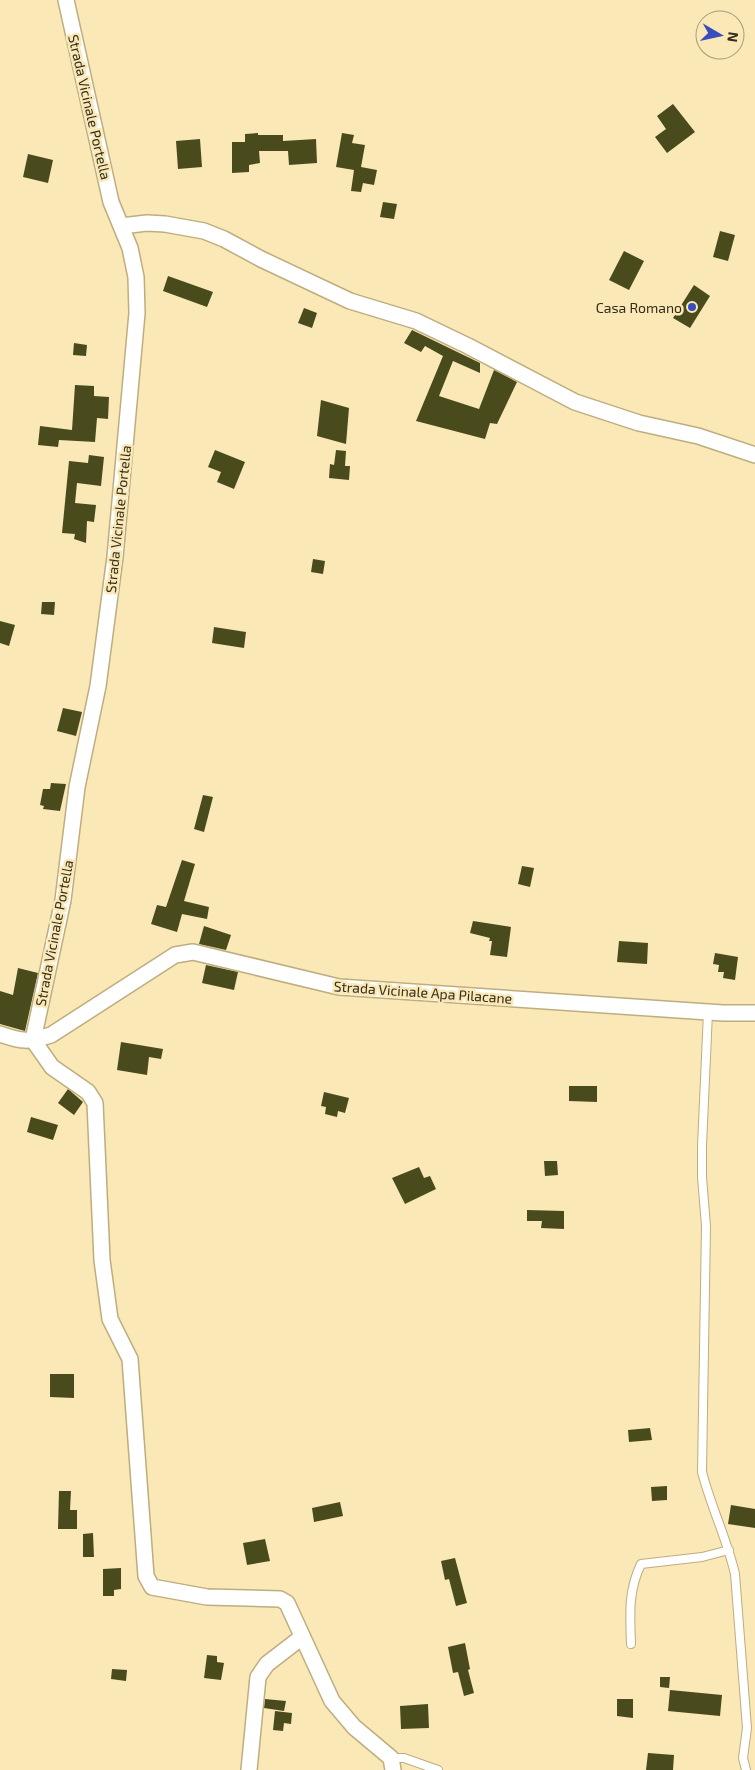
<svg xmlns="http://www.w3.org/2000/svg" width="755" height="1770" font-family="'Exo 2',sans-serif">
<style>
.building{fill:#4a4b1d}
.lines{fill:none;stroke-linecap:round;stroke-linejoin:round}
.service-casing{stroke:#bead7e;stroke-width:10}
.minor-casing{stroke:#bead7e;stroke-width:18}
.service{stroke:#fff;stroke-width:8}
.minor{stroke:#fff;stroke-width:15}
.poi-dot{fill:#394dbf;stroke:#fae8b7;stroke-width:2}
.labels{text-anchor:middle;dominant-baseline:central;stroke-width:5;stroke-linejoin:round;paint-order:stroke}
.street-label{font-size:14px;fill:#342d1a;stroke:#fae8b7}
.poi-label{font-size:14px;fill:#342d1a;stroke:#fae8b7;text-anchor:end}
</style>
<rect width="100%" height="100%" fill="#fae8b7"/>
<path class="building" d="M673 104 695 132 667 153 655 137 666 129 657 116Z
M258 133V135H283V141L316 139 317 163 289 165 288 151H259L260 163 249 165V172L232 173V142H245V134Z
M342 133 354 135 352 143 365 145 361 167 377 170 374 185 363 183 361 192 351 191 354 170 336 167Z
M200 139 202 167 178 169 176 141Z
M28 154 53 160 48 183 23 177Z
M383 202 397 204 394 219 380 217Z
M720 231 735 235 728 261 713 257Z
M624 251 644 261 629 290 609 280Z
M168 276 213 292 207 307 163 291Z
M694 285 710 296 690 328 673 318Z
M304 308 317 313 312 328 298 323Z
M412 330 480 363V373L453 361 439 396 479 409 494 370 517 382 497 424 490 423 485 439 416 421 443 356 425 346 421 352 404 343Z
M74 343 87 345 86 356 73 355Z
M75 385 94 386V396L109 397 108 419 97 418 95 442 59 440 58 447 38 445 40 426 72 430Z
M321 400 349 408 346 444 317 436Z
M215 450 245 462 234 489 217 482 221 472 208 467Z
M336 450 346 451 345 466H350L349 480 329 478 330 464 334 465Z
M89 455 104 457 101 486 77 483 75 503 96 505 94 522 87 521 86 543 74 539 75 534 62 533 69 461 88 463Z
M313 559 325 561 323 574 311 572Z
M42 602H55L54 615 41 614Z
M0 621 15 625 9 646 0 643Z
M214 627 246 632 244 648 212 643Z
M63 708 82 712 76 736 57 731Z
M51 783 66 784 60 811 43 809 44 806 40 805 43 789H50Z
M203 795 213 797 204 832 194 829Z
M182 860 195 864 184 901 209 907 207 919 182 914 177 932 151 924 157 905 166 907Z
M522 866 534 868 530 887 518 884Z
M473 921 511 927 507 957 490 955 492 941H489L490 938 470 933Z
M204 926 231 935 226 950 199 944Z
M619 941 648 943 647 964 617 962Z
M715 953 738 957 735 980 723 978 724 972H718L719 965 713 964Z
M206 965 238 972 234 990 202 983Z
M18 968 38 973 25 1031 0 1024V991L13 995Z
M121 1042 163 1049 161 1059 149 1057 147 1075 117 1070Z
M569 1086H597V1102L569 1101Z
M68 1089 83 1102 74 1115 58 1103Z
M324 1092 349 1098 345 1113 338 1111 337 1117 325 1114 326 1107 321 1106Z
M31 1117 58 1125 53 1140 27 1132Z
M544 1161H557L558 1175 545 1176Z
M419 1167 424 1178 430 1176 436 1189 405 1204 392 1178Z
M527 1210 564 1211V1229L541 1228 542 1221H527Z
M50 1374H74V1398L50 1397Z
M650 1428 652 1440 629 1442 628 1430Z
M667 1486V1500L652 1501 651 1487Z
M59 1491H71L70 1510H77V1529H58Z
M340 1502 343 1516 314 1522 312 1508Z
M731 1505 755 1509V1528L728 1524Z
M93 1533 94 1557H83V1534Z
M265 1539 270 1561 247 1565 243 1543Z
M455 1558 467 1603 456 1606 449 1579 445 1580 441 1561Z
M121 1568V1589L114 1590V1596H103V1569Z
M465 1643 470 1669 468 1670 474 1693 464 1696 458 1672 453 1673 448 1647Z
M207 1655 217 1656V1662L224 1663 221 1680 204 1678Z
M112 1669 127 1670 126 1681 111 1679Z
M660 1677H670L669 1688 660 1687Z
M670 1690 722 1695 720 1716 668 1711Z
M265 1699 286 1701 284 1711 264 1708Z
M617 1699H633V1718L617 1716Z
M428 1704 429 1728 401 1729 400 1706Z
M275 1711 292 1713 291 1724 284 1723 283 1731 273 1730Z
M648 1753 674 1755 673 1770H646Z"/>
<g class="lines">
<defs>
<path id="service" d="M708 1012 702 1146V1177L706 1226 702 1472C711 1507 727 1539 735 1574L747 1728 743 1758 746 1770
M631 1644C630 1614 628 1591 641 1564L702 1557 729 1550
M391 1758H404L438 1770"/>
<path id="minor" d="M66 0 111 202 130 248 136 277 137 313 115 557 98 686 77 787 63 900 33 1040 52 1067 88 1092 95 1103 102 1260 110 1319 130 1359 146 1576 152 1587 207 1597 280 1599 287 1603 332 1701 354 1727 391 1758 393 1770
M121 226 147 223 165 224 204 231 224 239 261 259 350 301 416 321 468 346 575 402 639 423 698 436 755 455
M0 1034C23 1042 28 1042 51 1035L175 955 193 952 339 987 723 1013H755
M249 1770 258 1677 267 1664 302 1637"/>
</defs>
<use href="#service" class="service-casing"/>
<use href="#minor" class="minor-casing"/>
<use href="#service" class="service"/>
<use href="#minor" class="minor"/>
</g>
<circle class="poi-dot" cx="692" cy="307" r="5"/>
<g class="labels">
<g class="street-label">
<text transform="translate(90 107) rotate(77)">Strada Vicinale Portella</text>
<text transform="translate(118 519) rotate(-84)">Strada Vicinale Portella</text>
<text transform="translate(54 933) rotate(-79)">Strada Vicinale Portella</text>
<text transform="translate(423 992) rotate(4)">Strada Vicinale Apa Pilacane</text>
</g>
<g class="poi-label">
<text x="682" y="307">Casa Romano</text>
</g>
</g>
<g transform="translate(720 35) rotate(99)"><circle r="24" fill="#fae8b7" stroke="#ab9d78"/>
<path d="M0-4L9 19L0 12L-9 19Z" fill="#394dbf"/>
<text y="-8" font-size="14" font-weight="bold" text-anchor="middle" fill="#342d1a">N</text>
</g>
</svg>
